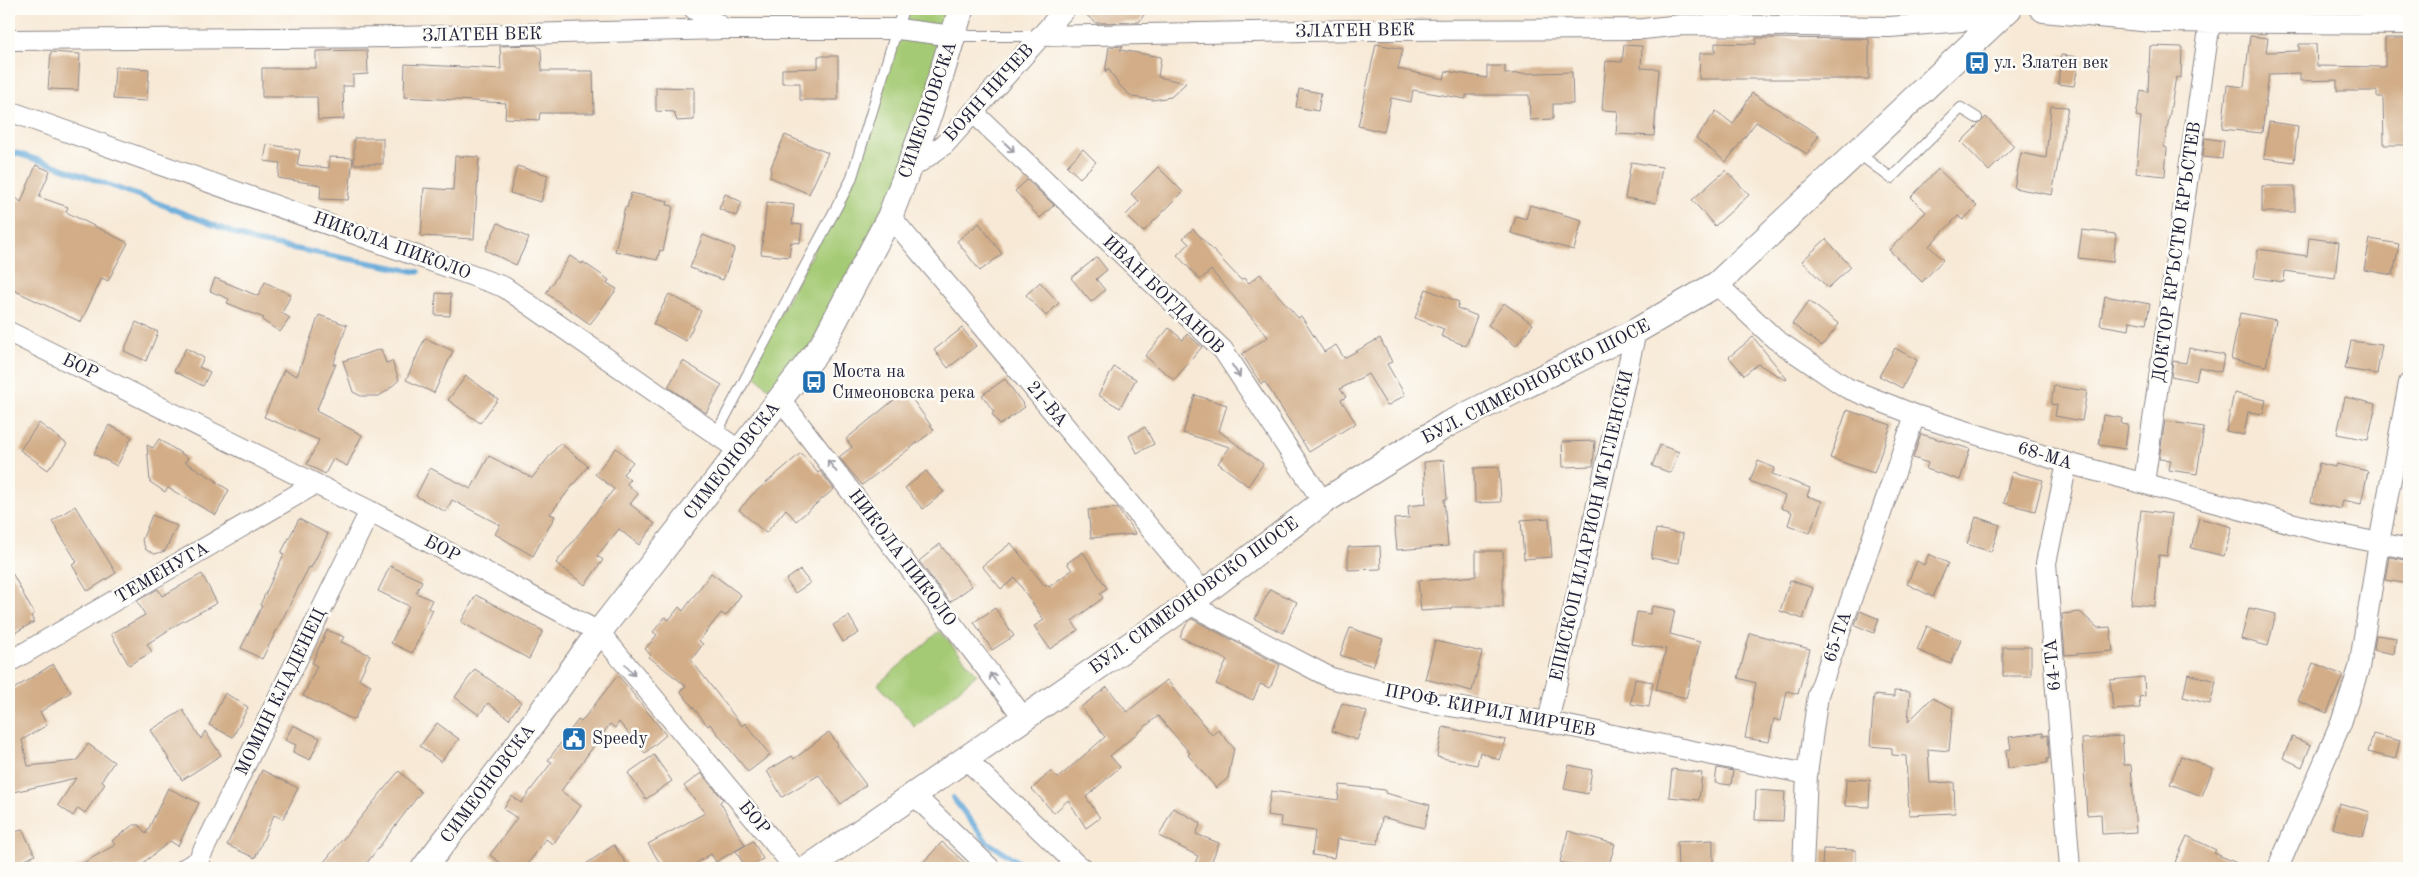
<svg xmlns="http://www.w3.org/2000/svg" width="2418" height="877" font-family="'Old Standard TT',serif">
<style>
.green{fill:#a5ca74;stroke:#647658}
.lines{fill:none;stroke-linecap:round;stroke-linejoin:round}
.stream{stroke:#63a8d8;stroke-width:5.5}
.building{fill:#d2ad88}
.service-casing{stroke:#8c8688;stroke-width:12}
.minor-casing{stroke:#8c8688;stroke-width:22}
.tertiary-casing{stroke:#8c8688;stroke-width:27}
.service{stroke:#fff;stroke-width:10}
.minor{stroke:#fff;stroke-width:20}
.tertiary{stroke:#fff;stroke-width:25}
.oneway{stroke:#9c9ca7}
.labels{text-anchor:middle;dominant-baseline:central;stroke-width:5;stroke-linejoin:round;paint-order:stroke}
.street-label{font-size:18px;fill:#22223b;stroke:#fdfcf7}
.poi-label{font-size:18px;fill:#22223b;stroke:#fdfcf7;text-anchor:start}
</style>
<rect width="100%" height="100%" fill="#fdfcf7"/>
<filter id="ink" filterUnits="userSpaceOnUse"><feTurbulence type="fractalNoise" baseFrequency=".02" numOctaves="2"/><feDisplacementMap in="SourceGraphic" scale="10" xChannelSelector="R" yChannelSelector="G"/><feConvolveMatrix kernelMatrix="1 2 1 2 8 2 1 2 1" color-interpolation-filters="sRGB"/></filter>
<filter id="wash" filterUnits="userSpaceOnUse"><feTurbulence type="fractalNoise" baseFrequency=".0096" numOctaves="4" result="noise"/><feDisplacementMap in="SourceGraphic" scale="20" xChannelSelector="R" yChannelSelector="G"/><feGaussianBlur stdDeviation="1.12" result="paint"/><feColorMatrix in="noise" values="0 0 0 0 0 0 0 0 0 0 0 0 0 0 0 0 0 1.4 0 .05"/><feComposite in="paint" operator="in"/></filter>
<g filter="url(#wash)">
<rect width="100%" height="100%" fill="#f7e9d6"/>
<path class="green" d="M903 9H961L890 216 780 399 750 371 851 180Z
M940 631 977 674 915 727 878 684Z"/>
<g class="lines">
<path class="stream" d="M9 151 54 165 145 198 254 241 418 272
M953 798 987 842 1028 868"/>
</g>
<g id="blocks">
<path class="building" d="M1079 9H1148L1139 22 1096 23Z
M2250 36 2268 38 2266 52 2299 51V44H2316L2317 66 2385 67V38H2409V145H2384L2383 97H2377V91H2337V80L2300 81V73L2269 74 2262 133 2222 129 2227 85 2244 87Z
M1756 38 1869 39V79H1699L1700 53H1715V43L1756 44Z
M1376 44 1403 49 1398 69 1444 79 1446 71 1487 78V66H1505V74L1572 72 1573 104H1553V119L1530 120 1529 95H1466V99L1413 90 1411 102 1391 98 1384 132 1358 126Z
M536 45 541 49 542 71H593L594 113H540L539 120 505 118 506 103 404 97 405 64 501 69 500 46Z
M1624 45 1642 46 1641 68 1659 69 1654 136 1616 134 1618 111 1602 110 1606 61 1622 62Z
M1123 46 1120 50 1161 57 1158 77 1186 83 1171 97 1153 100 1132 97 1118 84 1108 68 1105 73 1109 47Z
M2150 46 2182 47 2181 78 2176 77 2164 147 2167 148 2165 176 2136 173 2141 117 2136 116 2141 90 2148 92Z
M367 50 368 74 353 75V86H343L344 119 318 120 317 97H262V68H316V51Z
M51 52 80 54 78 90 48 89Z
M2061 55 2080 57 2074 86 2058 84Z
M818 56H838V100H800V83H782V69L818 68Z
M115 67 149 69 147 101 113 99Z
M656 87 694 88V120L677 121 674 112 656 111Z
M1299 89 1321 93 1318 111 1296 107Z
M1752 93 1819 135 1807 154 1756 122 1726 162 1696 138 1716 111 1733 124Z
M2051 106 2068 107 2052 195 2014 188 2021 153 2046 158Z
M1986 117 2014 146 1989 171 1961 142Z
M2269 122 2298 126 2294 162 2264 158Z
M785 135 828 153 809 194 770 177 771 167Z
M354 138H383V164H354Z
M2205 138 2224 141 2222 159 2203 157Z
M267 144 300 150 297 165 329 168V157L353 158 348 200 320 199 321 185 278 178 280 163 264 161Z
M1083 149 1096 162 1080 178 1067 166Z
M455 156 479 157 474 239 421 236 424 188 453 190Z
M1631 162 1662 167 1656 203 1625 198Z
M36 165 50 171 39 197 68 207 66 212 128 243 108 281 102 278 81 322 9 288V212L16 198 21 202Z
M517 166 548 175 541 202 510 193Z
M1158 167 1183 192 1143 232 1126 215 1139 201 1131 194Z
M1938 169 1977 206 1963 220 1958 216 1929 246 1943 260 1922 282 1889 250 1926 212 1911 197Z
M1726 170 1749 195 1715 226 1692 200Z
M1027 180 1054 205 1040 218 1015 191Z
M2262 186H2295V212H2262Z
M631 193 668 201 667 205 673 206 663 251 660 250 657 260 615 251 625 207 627 208Z
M725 194 742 202 736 216 719 209Z
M767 202 794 205 792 224 802 225 800 243 791 242 789 257 761 254Z
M1530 205 1582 220 1574 250 1511 233 1516 216 1526 219Z
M498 223 529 238 516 265 485 250Z
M979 223 1002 254 980 271 957 241Z
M1193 229 1241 280 1244 278 1249 283 1260 274 1298 318 1301 316 1324 352 1336 345 1344 358 1380 338 1392 362 1387 364 1405 395 1387 406 1368 374 1340 389 1346 397 1341 400 1356 423 1309 452 1265 382 1261 384 1242 354 1268 337 1211 270 1200 280 1177 255 1189 244 1183 238Z
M2082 230 2116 234 2113 262 2078 258Z
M703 235 735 248 723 280 690 268Z
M2309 238 2339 242 2335 278 2285 271 2284 282 2254 278 2258 249 2307 256Z
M1826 239 1851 267 1828 288 1802 261Z
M2370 239 2399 244 2393 275 2364 270Z
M570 256 582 264 583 262 609 280 607 283 617 289 590 324 546 293Z
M1097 257 1107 270 1096 279 1105 290 1091 302 1071 278Z
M215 278 258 296 265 282 291 295 282 313 290 318 280 332 262 320 264 318 227 303 229 299 210 291Z
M1040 282 1059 303 1046 316 1026 295Z
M1426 289 1459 302 1457 308 1477 316 1466 346 1441 336 1444 329 1415 318Z
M436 293 451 294 450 316 435 315Z
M669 294 701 311 686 341 653 324Z
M2105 296 2150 304 2146 324 2130 321 2129 330 2100 325Z
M1809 301 1839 324 1822 346 1792 324Z
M1504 303 1533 324 1516 346 1488 325Z
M2240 313 2276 320 2266 366 2231 359Z
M319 315 347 325 333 365 336 364 316 411 362 435 347 466 333 459 325 474 307 464 319 440 264 417 284 370 297 376Z
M136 322 158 332 146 361 124 351Z
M962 328 976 346 948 368 934 350Z
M1169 328 1183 340 1187 334 1202 347 1174 380 1145 356Z
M1753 337 1787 379 1786 380 1758 364 1744 375 1729 357Z
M425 338 453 351 434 393 406 380Z
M2351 341 2382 345 2377 374 2345 369Z
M186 348 204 358 199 367 210 372 203 386 174 371Z
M1895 348 1917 360 1902 388 1879 376Z
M2189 348 2224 355 2221 372 2199 367 2196 381 2171 376 2173 361 2186 363Z
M381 349 386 363 392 361 399 380 387 391 379 396H361L353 392 343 361Z
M683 361 722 385 706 413 668 387Z
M1114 367 1136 379 1120 408 1098 395Z
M466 376 498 399 480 423 448 400Z
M1005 379 1025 407 1000 425 992 414 994 412 982 395Z
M2054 386 2087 391 2082 421 2055 416 2057 405 2051 404Z
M906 390 934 430 862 485 839 457 852 447 846 439Z
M2234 393 2266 400 2263 414 2248 412 2244 435 2226 431Z
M1195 395 1227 405 1219 431 1263 464 1248 486 1218 463 1230 447 1183 433Z
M2345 397 2376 404 2368 440 2337 434Z
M1847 410 1891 425 1874 473 1830 458Z
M2103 415 2122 418 2121 424 2128 425 2125 449 2099 445Z
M2165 421 2204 427 2197 474 2169 470 2171 460 2159 459Z
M39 423 67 444 48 470 20 450Z
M109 425 132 437 117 466 94 454Z
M1145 427 1154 444 1137 453 1129 436Z
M1921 434 1970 449 1960 480 1926 469 1928 463 1913 458Z
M159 439 188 458 185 462 217 481 216 482 229 490 216 515 168 488 165 492 150 482 147 445 153 448Z
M1595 441 1593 466 1563 467 1562 442Z
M560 443 588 466 550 514 555 516 533 556 495 534 500 525 452 500 446 512 416 496 430 468 471 489 489 456 532 478Z
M1660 445 1679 452 1671 473 1652 466Z
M616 448 633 462 623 474 630 480 627 484 638 494 630 504 655 524 639 545 619 529 597 556 603 560 585 585 556 563 614 489 595 474Z
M801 453 818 473 820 471 834 489 796 521 786 509 766 533 739 510 752 495Z
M1444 460 1447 499H1444L1448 546 1397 550 1394 519 1409 518 1408 506 1426 504 1424 462Z
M1758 461 1775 468 1772 474 1810 488 1807 496 1822 501 1810 533 1788 525 1792 512 1781 508 1785 496 1750 481Z
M2319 463 2335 467 2336 464 2368 471 2361 504 2343 500 2341 509 2311 502Z
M1499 467 1501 502 1475 503 1474 468Z
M926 471 944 492 923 509 905 488Z
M2012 472 2043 480 2035 511 2004 503Z
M75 506 116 573 88 591 72 565 77 562 52 521Z
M1117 508 1136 534 1091 538 1088 510Z
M2141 510 2172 514 2167 556 2159 555 2155 606 2131 604Z
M152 515 177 526 165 551 155 554 146 550 142 540Z
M1976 517 2000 525 1991 552 1967 544Z
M1549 518 1552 557 1524 559 1521 520Z
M2199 518 2232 527 2224 556 2191 548Z
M299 519 328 534 311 568 309 567 262 659 241 648 262 606 260 605 284 554 281 553Z
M1656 529 1683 534 1679 563 1651 558Z
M1011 543 1045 586 1046 584 1049 587 1072 570 1067 563 1083 552 1107 588 1100 593 1103 598 1072 621 1078 630 1050 649 1034 626 1044 620 1015 578 1001 589 982 566Z
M940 544 972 586 950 602 919 561Z
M1380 546 1381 569 1348 570V547Z
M1476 551H1503V607H1451V609L1421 611 1418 581 1476 576Z
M1929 554 1948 563 1933 597 1907 584 1917 561 1924 565Z
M2389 557 2409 561V584L2385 580Z
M390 566 422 581 416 593 432 600 428 608 433 610 412 653 391 643 409 606 378 591Z
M9 567 34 614 31 616 34 622 9 636Z
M800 570 810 583 795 593 786 580Z
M711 573 741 595 726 616 721 613 699 641 703 644 691 660 742 726 745 723 770 755 748 772 710 724 708 726 680 691 686 686 649 657 651 655 645 649 657 635 653 632 665 617 669 620 679 607 683 611Z
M202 574 217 603 178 624 147 644 152 652 129 665 111 634 145 615 137 601 158 589 162 596Z
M1790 580 1813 588 1803 619 1780 611Z
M1270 589 1297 602 1283 633 1255 619Z
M476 595 543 631 529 659 461 622Z
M1652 606 1675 610 1670 634 1700 642 1686 698 1656 690 1666 649 1631 644 1637 612 1650 614Z
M995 608 1014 636 992 650 974 622Z
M2249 608 2276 614 2268 646 2241 639Z
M1860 611 1879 619 1874 633 1855 625Z
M2080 612 2098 628 2110 627 2113 651 2065 655 2062 614Z
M849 616 859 633 843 642 833 625Z
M1192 619 1280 665 1270 688 1260 684 1253 700 1216 684 1227 660 1180 637 1187 623Z
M1927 626 1961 640 1951 664 1917 650Z
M1350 628 1383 639 1373 666 1340 655Z
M327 630 344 637 341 642 370 655 359 679 371 685 354 720 303 696 317 666 312 663Z
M1750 633 1810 649 1798 694 1787 691 1781 721 1774 719 1769 742 1745 738 1756 683 1738 678Z
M2376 635 2396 638 2394 654 2374 650Z
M1435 641 1482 652 1472 691 1425 679Z
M2003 647H2031V676H2003Z
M2313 663 2343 675 2327 713 2298 701Z
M53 664 71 692 40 712 47 725 22 740 28 766 77 761 88 744 114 762 102 780 105 784 85 813 78 808 73 816 58 805 76 778 9 793V692Z
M475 669 521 702 509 719 488 703 479 715 455 697Z
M2188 674 2216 681 2210 704 2183 697Z
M618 675 666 735 645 753 619 722 615 728 610 724 561 791 581 806 553 844 546 839 525 868H507L490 855 517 818 503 809 512 796 521 803 552 762 548 760 578 720 581 722Z
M2144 677 2145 696 2139 697 2140 708 2113 710 2110 680Z
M1635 679 1653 682 1649 707 1631 704Z
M1167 680 1212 735 1218 730 1234 748 1228 778 1216 788 1188 755 1190 753 1158 716 1110 756 1120 767 1086 797 1100 818 1086 828 1068 800 1054 813 1032 789 1051 771 1058 778 1105 737 1081 707 1107 687 1127 712Z
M1894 691 1910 692 1908 722 1932 698 1953 708 1949 751 1928 749 1930 783 1954 782 1955 813 1909 815 1906 756 1892 755V748L1870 746 1874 695 1894 697Z
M225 693 248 707 233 737 209 725Z
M1342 703 1367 712 1357 740 1332 731Z
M183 710 201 739 205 731 221 755 182 780 151 730Z
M437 723 459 739 441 762 420 746Z
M293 725 320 738 310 760 293 752 296 745 285 740Z
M1443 727 1506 740 1499 760 1480 752 1477 765 1437 757Z
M829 732 838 745 837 746 866 785 841 804 819 775 782 797 767 771 792 756 794 759Z
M2043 733V736L2048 735 2049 759H2047V763L2008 768 2006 750 2011 749 2009 737Z
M2373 734 2400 741 2395 759 2368 752Z
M2122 736 2124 765H2131L2136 832 2102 834 2101 814 2087 815 2082 739Z
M2292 737 2311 745 2302 767 2283 758Z
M654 755 672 781 646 799 628 773Z
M2181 756 2213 768 2202 796 2170 784Z
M1569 765 1592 770 1588 794 1564 789Z
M1717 768 1733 771 1731 785 1715 783Z
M1672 769 1702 773 1699 800 1669 797Z
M262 770 298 788 283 819 274 815 255 858 227 845Z
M399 771 421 792 363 868H319Z
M701 773 723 799 720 802 745 845 716 862 711 854 689 868H663L648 844 705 813 684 786Z
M1846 779 1870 780 1869 807 1845 806Z
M1340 785 1385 790V793L1430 805 1424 828 1382 817 1378 844 1337 839 1334 858 1312 855 1315 831 1280 826 1281 817 1267 815 1271 791 1338 800Z
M168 788 199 803 178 846 170 841 137 868H74L115 845 112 841 133 825H139L146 834Z
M1756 790 1785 792 1783 821 1755 820Z
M2339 803 2370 812 2363 837 2332 828Z
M1173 808 1201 823 1196 834 1219 843 1209 868H1193L1198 856 1159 836Z
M22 829 35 855 9 868V836Z
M1568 831 1615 844 1608 868H1583L1560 862Z
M2187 836 2216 850 2214 853 2248 868H2187L2175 862Z
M1713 840V868H1678L1677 842Z
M753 841 763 859 746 868 736 851Z
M942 842 971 868H918Z
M614 845 629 868H580Z
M1823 849 1856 850V868H1822Z"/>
</g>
</g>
<g filter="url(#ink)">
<use href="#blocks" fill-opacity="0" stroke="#8c8688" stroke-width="1"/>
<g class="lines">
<defs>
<path id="service" d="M954 36H1040
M1858 153 1891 178 1961 108 1977 118
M716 434 851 180 903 9"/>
<path id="minor" d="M694 9 725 29
M2039 9 2043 12 2152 22 2409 24
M1040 36 1364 30 1643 29 1681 25 1890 27 1999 18
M9 40 398 37 725 29H898L954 36
M9 111 504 287 740 451
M974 113 1223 350 1323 502
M907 171 945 144 1065 9
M890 216 1203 592
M1717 284 1775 339 1847 388 1915 415 2067 463 2321 531 2409 549
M9 332 370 511 599 632 795 868
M780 399 1024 718
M2067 463 2046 563 2070 868
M2144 483 2210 22
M1189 604 1331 678 1419 701 1548 722 1807 774
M9 662 315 484
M1548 722 1636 331
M966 759 1079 867 1083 868
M914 795 990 868
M186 868 198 861 370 511
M1803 868 1807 774 1818 695 1915 415
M2278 868 2341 723 2359 668 2379 543 2409 383"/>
<path id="tertiary" d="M424 868 509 757 599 632 822 345 890 216 930 112 961 9
M808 868 1189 604 1323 502 1448 424 1636 331 1717 284 2009 9"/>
</defs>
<use href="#service" class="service-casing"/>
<use href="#minor" class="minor-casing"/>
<use href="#tertiary" class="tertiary-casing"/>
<use href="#service" class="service"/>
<use href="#minor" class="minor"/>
<use href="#tertiary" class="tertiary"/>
</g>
<defs><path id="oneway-shaft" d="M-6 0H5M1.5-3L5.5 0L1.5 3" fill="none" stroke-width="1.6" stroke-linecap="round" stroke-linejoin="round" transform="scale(1.25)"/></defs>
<g class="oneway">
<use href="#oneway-shaft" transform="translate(1009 147) rotate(44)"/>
<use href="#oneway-shaft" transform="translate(1236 371) rotate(57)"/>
<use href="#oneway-shaft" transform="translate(832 466) rotate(-127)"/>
<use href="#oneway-shaft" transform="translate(630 670) rotate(50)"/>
<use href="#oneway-shaft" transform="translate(994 679) rotate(-127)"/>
</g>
</g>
<defs>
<symbol id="bus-square" viewBox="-11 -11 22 22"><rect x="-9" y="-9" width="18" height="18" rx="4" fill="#1f6fb2" stroke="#fdfcf7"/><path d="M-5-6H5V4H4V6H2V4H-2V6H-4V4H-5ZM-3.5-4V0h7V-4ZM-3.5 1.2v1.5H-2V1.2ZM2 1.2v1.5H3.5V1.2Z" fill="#fff"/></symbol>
<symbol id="civic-square" viewBox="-11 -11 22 22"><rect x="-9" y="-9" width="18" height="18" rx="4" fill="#1f6fb2" stroke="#fdfcf7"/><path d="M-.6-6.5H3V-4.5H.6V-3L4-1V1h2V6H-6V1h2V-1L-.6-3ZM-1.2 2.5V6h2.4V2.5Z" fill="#fff"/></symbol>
</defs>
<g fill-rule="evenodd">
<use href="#bus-square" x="1963" y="49" width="28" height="28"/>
<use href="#bus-square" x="800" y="368" width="28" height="28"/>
<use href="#civic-square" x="560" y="725" width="28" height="28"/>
</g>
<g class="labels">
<g class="street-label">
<text transform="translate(1355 31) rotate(-1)">ЗЛАТЕН ВЕК</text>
<text transform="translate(482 35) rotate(-1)">ЗЛАТЕН ВЕК</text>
<text transform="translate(989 93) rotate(-48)">БОЯН НИЧЕВ</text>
<text transform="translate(928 110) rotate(-71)">СИМЕОНОВСКА</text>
<text transform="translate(392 246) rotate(20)">НИКОЛА ПИКОЛО</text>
<text transform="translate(2177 252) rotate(-82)">ДОКТОР КРЪСТЮ КРЪСТЕВ</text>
<text transform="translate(1163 295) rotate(44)">ИВАН БОГДАНОВ</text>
<text transform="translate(80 367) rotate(26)">БОР</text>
<text transform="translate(1536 382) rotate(-27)">БУЛ. СИМЕОНОВСКО ШОСЕ</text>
<text transform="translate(1047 404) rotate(50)">21-ВА</text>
<text transform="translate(2045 456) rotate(17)">68-МА</text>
<text transform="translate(732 461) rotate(-52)">СИМЕОНОВСКА</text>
<text transform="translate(1592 526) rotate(-77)">ЕПИСКОП ИЛАРИОН МЪГЛЕНСКИ</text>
<text transform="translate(442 549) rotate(28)">БОР</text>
<text transform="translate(902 558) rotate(53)">НИКОЛА ПИКОЛО</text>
<text transform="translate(162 573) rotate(-30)">ТЕМЕНУГА</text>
<text transform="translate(1194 596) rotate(-36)">БУЛ. СИМЕОНОВСКО ШОСЕ</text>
<text transform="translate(1838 637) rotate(-71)">65-ТА</text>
<text transform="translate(2053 665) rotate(-95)">64-ТА</text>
<text transform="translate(281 692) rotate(-64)">МОМИН КЛАДЕНЕЦ</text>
<text transform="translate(1490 711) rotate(11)">ПРОФ. КИРИЛ МИРЧЕВ</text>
<text transform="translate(488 784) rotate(-53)">СИМЕОНОВСКА</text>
<text transform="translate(754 818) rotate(50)">БОР</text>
</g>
<g class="poi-label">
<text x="1994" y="63">ул. Златен век</text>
<text x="832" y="372">Моста на<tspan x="832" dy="21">Симеоновска река</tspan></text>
<text x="592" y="739">Speedy</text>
</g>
</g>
<rect width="2418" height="877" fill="none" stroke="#fdfcf7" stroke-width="30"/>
</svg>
